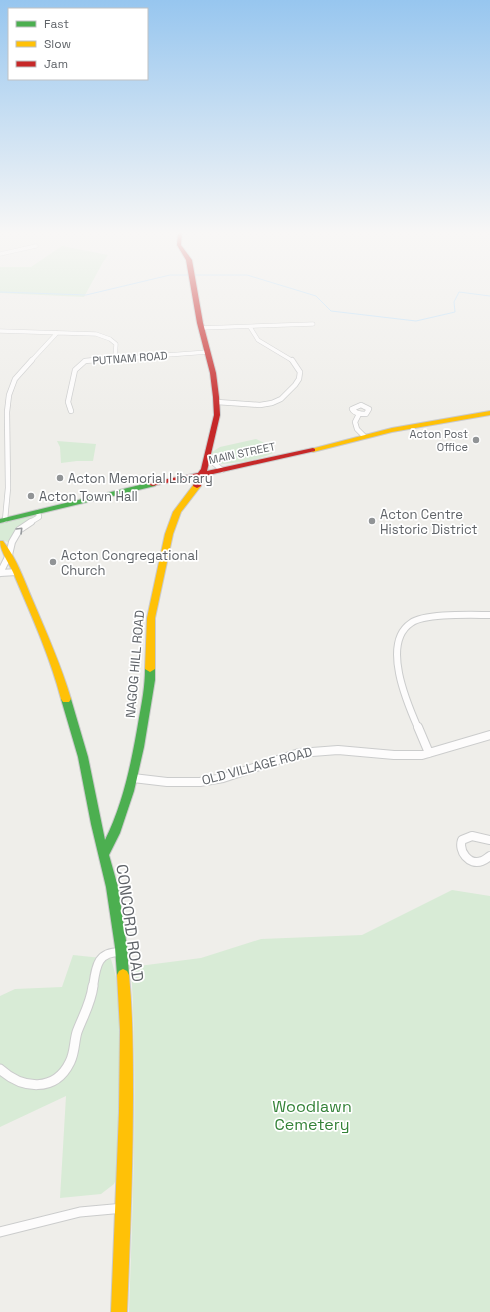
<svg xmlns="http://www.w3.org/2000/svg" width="490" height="1312" font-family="'Space Grotesk',sans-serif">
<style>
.green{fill:#d8ebd6}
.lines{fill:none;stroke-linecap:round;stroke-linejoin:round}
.stream{stroke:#bfe0f9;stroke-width:1}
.street-far4-casing{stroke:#cbcccc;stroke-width:4.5}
.street-far3-casing{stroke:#cbcccc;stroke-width:6}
.street-far2-casing{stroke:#cbcccc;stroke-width:8}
.street-far1-casing{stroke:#cbcccc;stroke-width:10}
.street-casing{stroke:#cbcccc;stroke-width:11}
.fast-casing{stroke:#cacacb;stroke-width:2}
.slow-casing{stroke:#cacacb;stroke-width:2}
.jam-casing{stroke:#cacacb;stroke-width:2}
.street-far4{stroke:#fdfcfc;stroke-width:3.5}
.street-far3{stroke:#fdfcfc;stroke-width:4.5}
.street-far2{stroke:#fdfcfc;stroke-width:6}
.street-far1{stroke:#fdfcfc;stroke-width:8}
.street{stroke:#fdfcfc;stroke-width:9}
.fast{fill:#4caf50;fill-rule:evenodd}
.slow{fill:#ffc107;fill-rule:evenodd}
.jam{fill:#c62828;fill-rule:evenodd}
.oneway{stroke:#96999c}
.poi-dot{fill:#919496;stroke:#fff;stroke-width:1.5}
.labels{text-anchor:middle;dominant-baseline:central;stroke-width:3.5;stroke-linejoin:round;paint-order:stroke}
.far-street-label{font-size:11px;fill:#5f6368;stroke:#fff}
.far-poi-label{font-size:11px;fill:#5f6368;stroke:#fff;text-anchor:end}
.poi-label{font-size:13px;fill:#5f6368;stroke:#fff;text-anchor:start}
.street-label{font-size:13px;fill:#5f6368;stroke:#fff}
.near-street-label{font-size:16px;fill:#5f6368;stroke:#fff}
.near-park-label{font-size:16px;fill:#348238;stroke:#fff}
</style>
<rect width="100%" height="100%" fill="#efeeea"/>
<path class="green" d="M62 246 108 255 103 262 84 297 0 293V267H31Z
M256 439 269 445 273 453C255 461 237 463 218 464L213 459 212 452 220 447Z
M57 441 96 444 93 461H77L61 463 60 447Z
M34 514 36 517 18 527 8 542 0 540V522Z
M452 890 490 896V1312H129C133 1197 138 1082 131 967L201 958 261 939 362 935Z
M73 955 111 959 116 977 119 1017 120 1171 114 1184 101 1194 60 1198 66 1096 0 1127V996L15 989 62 987Z"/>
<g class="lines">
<path class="stream" d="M196 275H247L316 296 331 311 416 321 455 312 454 302 459 292 490 296
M0 292 86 295 170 275H190"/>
<defs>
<path id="street-far4" d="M0 254 36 246
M250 327 258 340 293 361
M201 328 313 324
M0 331 96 334 110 339 116 344 115 359
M31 361 57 333
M85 361 208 352"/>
<path id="street-far3" d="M217 402 260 405 272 403 281 399 295 385 299 379 300 372 292 360
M361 405 369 409 366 414C361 414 355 414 352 409Z
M71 411 68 402 75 370 85 361 95 360
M359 414 355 422 357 429 364 436
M208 458 222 470
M5 520 8 488 7 412 9 395 15 379 32 360
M29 523 39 517 38 512"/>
<path id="street-far2" d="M0 573 9 555 12 542 19 530 31 522
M0 573 17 572
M418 728C407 703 381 643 411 623 425 613 472 615 490 615"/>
<path id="street-far1" d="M418 727 429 753
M133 778 167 782H200L223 778 299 753 338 750 394 755H422L490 735
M490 840 472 836 462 840C458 851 469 866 482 861 485 860 487 858 490 856
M93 987C96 966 97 951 122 952"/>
<path id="street" d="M0 1069C22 1089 55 1093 70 1062 75 1052 74 1042 77 1032 83 1016 91 1003 93 986
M0 1232 80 1212 124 1208"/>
<path id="fast" d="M152 482 156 484 155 486 0 523V519Z
M150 666 155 669V680L144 747 134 791 120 833 109 855 118 887 127 947 129 975 127 979 123 981 119 979 117 975 115 947 106 887 91 824 78 757 61 699 63 696H69L71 699 88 757 105 840C124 802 132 759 139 718 142 702 145 686 145 669Z"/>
<path id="slow" d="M490 411V415L392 432 313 452 310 450 311 449 392 428Z
M194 484H197L201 486 181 512 173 534 155 618V669L150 672 145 669 147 618 165 534 173 512Z
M0 541H3C17 559 24 580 33 601 47 634 61 665 71 699L69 702H63L61 699C50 657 32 617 15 577 11 565 0 553 0 541Z
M123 969 127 971 129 975C133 1015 133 1056 133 1096 133 1168 130 1240 127 1312H111L119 1112 120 1030 117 975 119 971Z"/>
<path id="jam" d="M178 232H182L181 245 192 260 203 323 216 373 219 397 220 415 207 471 313 448 315 449V451L204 476 201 486 197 488 193 486 196 477 152 486 148 484 152 482 198 473 201 469 214 415 213 397 210 373 197 323 186 260 177 245Z"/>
</defs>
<use href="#street-far4" class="street-far4-casing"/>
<use href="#street-far3" class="street-far3-casing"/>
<use href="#street-far2" class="street-far2-casing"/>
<use href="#street-far1" class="street-far1-casing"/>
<use href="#street" class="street-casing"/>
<use href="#fast" class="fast-casing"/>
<use href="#slow" class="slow-casing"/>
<use href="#jam" class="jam-casing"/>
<use href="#street-far4" class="street-far4"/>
<use href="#street-far3" class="street-far3"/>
<use href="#street-far2" class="street-far2"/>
<use href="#street-far1" class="street-far1"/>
<use href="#street" class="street"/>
<use href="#fast" class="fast"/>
<use href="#slow" class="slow"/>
<use href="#jam" class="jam"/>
</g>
<defs><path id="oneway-chevron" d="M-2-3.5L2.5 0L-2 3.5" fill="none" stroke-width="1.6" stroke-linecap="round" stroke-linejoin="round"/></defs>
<use class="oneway" href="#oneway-chevron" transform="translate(20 530) rotate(-45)"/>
<linearGradient id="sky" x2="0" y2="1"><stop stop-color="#97c6ef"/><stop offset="0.56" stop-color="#f8f7f6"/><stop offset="1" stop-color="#f8f7f6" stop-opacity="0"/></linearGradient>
<rect width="490" height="416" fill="url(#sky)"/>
<g class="poi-dot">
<circle cx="476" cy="440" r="4"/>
<circle cx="60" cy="478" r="4"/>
<circle cx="31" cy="496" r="4"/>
<circle cx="372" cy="521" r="4"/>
<circle cx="53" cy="562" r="4"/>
</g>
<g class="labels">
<g class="far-street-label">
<text transform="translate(130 358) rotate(-4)">PUTNAM ROAD</text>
<text transform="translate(242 453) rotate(-12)">MAIN STREET</text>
</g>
<g class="far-poi-label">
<text x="468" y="434">Acton Post<tspan x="468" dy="13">Office</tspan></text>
</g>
<g class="poi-label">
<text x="68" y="478">Acton Memorial Library</text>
<text x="39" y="496">Acton Town Hall</text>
<text x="380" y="514">Acton Centre<tspan x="380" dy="15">Historic District</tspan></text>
<text x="61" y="555">Acton Congregational<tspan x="61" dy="15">Church</tspan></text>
</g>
<g class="street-label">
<text transform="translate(135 664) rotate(-85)">NAGOG HILL ROAD</text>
<text transform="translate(257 766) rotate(-15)">OLD VILLAGE ROAD</text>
</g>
<g class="near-street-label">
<text transform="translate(130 923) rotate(82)">CONCORD ROAD</text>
</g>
<g class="near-park-label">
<text x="312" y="1106">Woodlawn<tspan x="312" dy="18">Cemetery</tspan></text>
</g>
</g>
<rect x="8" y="8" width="140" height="72" fill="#ffffff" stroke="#bfc1c3"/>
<rect x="16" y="21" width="20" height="6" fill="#4caf50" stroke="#bfc1c3"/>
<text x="44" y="28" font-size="12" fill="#5f6368">Fast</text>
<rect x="16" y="41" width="20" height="6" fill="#ffc107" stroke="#bfc1c3"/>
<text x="44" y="48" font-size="12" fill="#5f6368">Slow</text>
<rect x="16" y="61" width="20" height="6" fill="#c62828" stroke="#bfc1c3"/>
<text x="44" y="68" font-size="12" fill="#5f6368">Jam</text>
</svg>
